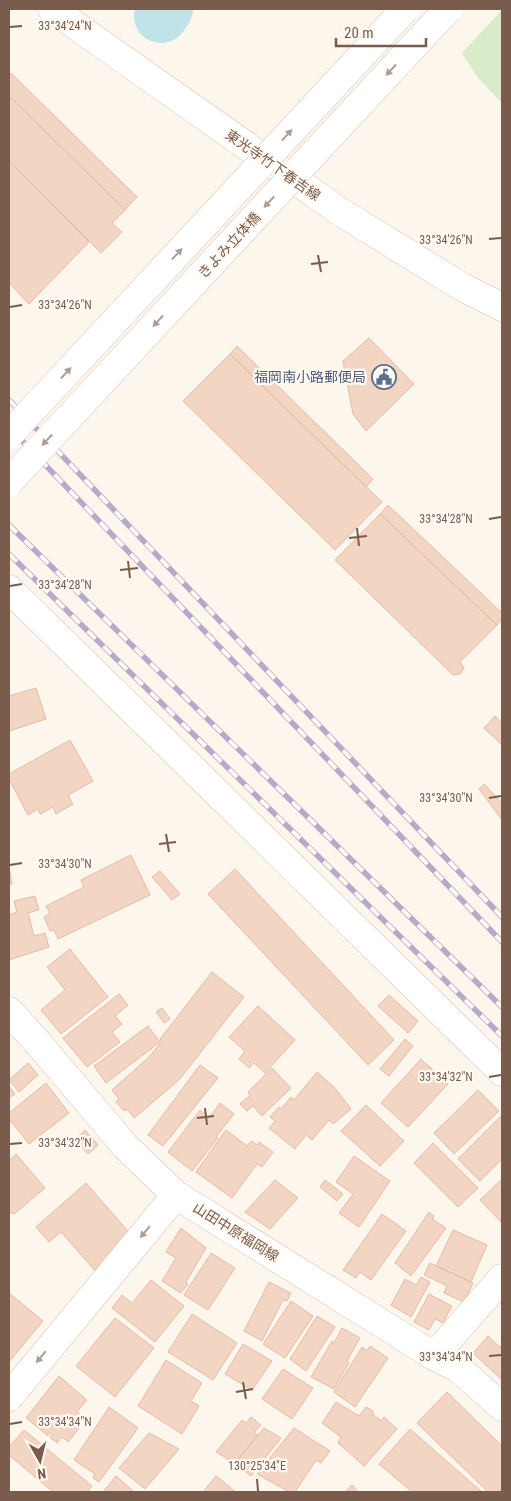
<svg xmlns="http://www.w3.org/2000/svg" width="511" height="1501" font-family="'Roboto Condensed','Noto Sans JP',sans-serif">
<style>
.green{fill:#d8ecc9}
.lines{fill:none;stroke-linecap:round;stroke-linejoin:round}
.river{stroke:#bfe3e8;stroke-width:54}
.building{fill:#f3d5c3;stroke:#e6bba3}
.street-casing{stroke:#d1beb0;stroke-width:29}
.secondary-casing{stroke:#d6c0b0;stroke-width:29}
.street{stroke:#fff;stroke-width:28}
.secondary{stroke:#fff;stroke-width:28}
.rail-casing{stroke:#b9a8c9;stroke-width:5.5}
.rail{stroke:#fffaf3;stroke-width:4;stroke-dasharray:11;stroke-linecap:butt}
.secondary-bridge-casing{stroke:#d6c0b0;stroke-width:29;stroke-linecap:butt}
.secondary-bridge{stroke:#fff;stroke-width:28}
.oneway{fill:#af9d94}
.ticks{fill:none;stroke:#7a5c4d;stroke-width:2}
.labels{text-anchor:middle;dominant-baseline:central;stroke-width:4.5;stroke-linejoin:round;paint-order:stroke}
.street-label{font-size:14px;fill:#7a5c4d;stroke:#fffaf3}
.service-label{font-size:14px;fill:#4e5e75;stroke:#fffaf3;text-anchor:end}
.ticks-label{font-size:12px;text-anchor:middle;fill:#7a5c4d;stroke:#fffaf3;stroke-width:4.5;stroke-linejoin:round;paint-order:stroke}
</style>
<rect width="100%" height="100%" fill="#fdf6ec"/>
<path class="green" d="M502 10V103L478 78 462 53Z"/>
<g class="lines">
<path class="river" d="M161 16 166 9"/>
</g>
<path class="building" d="M11 73 137 197 125 210 9 96V76Z
M9 96 125 210 112 223 122 232 101 253 9 161Z
M9 161 89 242 29 304 9 283Z
M369 338 414 384 366 431 353 414 343 361Z
M237 346 373 479 366 487 230 354Z
M230 354 382 502 335 550 183 401Z
M388 505 502 613V619L497 625 380 514Z
M380 514 497 625 460 662 464 668 460 674 453 675 335 560Z
M36 688 46 719 9 731V696Z
M495 716 502 723V745L484 728Z
M70 740 93 781 68 795 73 804 56 814 53 807 40 814 38 809 28 815 9 779V774Z
M484 784 502 803V820L479 789Z
M131 855 150 895 58 939 54 930 50 931 44 917 50 913 46 906 84 887 81 880Z
M9 867 12 884H9Z
M235 869 394 1040 368 1065 208 894Z
M160 871 180 894 172 900 152 877Z
M35 896 39 910 28 913 34 936 45 933 49 947 9 960V915L17 912 14 901Z
M70 949 108 997 61 1034 41 1010 65 990 47 967Z
M212 972 244 997 179 1080 134 1118 127 1109 124 1111 116 1102 119 1099 112 1090 150 1056 162 1041 160 1039Z
M119 994 128 1005 115 1016 122 1024 112 1032 120 1042 87 1067 63 1038Z
M389 995 418 1021 408 1033 378 1006Z
M258 1006 295 1040 265 1073 254 1063 249 1068 239 1059 245 1051 229 1037Z
M162 1008 170 1019 164 1023 156 1012Z
M148 1026 160 1042 106 1083 94 1066Z
M405 1039 413 1046 389 1076 380 1069Z
M421 1059 448 1084 408 1127 381 1103Z
M28 1063 38 1075 19 1092 9 1080Z
M200 1065 218 1078 163 1146 148 1135Z
M272 1068 291 1088 262 1116 253 1106 247 1111 240 1104 250 1095 248 1092Z
M317 1072 335 1088 351 1109 333 1124 329 1120 312 1140 306 1135 295 1149 269 1128 275 1121 270 1117 279 1107 281 1109 291 1097 294 1100Z
M46 1083 69 1113 29 1144 9 1119V1113Z
M9 1086 15 1094 9 1098Z
M478 1090 499 1111 454 1154 434 1133Z
M220 1103 234 1114 216 1137 218 1138 192 1171 168 1152 200 1110 209 1118Z
M366 1105 404 1141 380 1166 341 1131Z
M502 1115V1159L480 1181 458 1159Z
M85 1130 98 1145 88 1154 75 1140Z
M226 1130 247 1146 251 1141 257 1145 259 1142 273 1152 262 1167 257 1164 232 1198 196 1172Z
M433 1143 478 1188 458 1207 414 1163Z
M16 1154 45 1188 14 1214 9 1212V1161Z
M354 1156 390 1181 359 1227 339 1213 353 1194 336 1182Z
M502 1179V1223L480 1200Z
M275 1180 298 1198 270 1229 245 1212Z
M325 1180 343 1194 337 1201 320 1187Z
M86 1183 134 1238 96 1272 61 1232 49 1242 36 1227Z
M429 1212 434 1216 432 1219 446 1228 411 1276 395 1263Z
M382 1214 406 1231 371 1280 360 1272 356 1278 343 1270Z
M181 1228 206 1248 186 1282 188 1284 181 1293 162 1281 176 1258 166 1252Z
M453 1230 487 1245 471 1282 436 1266Z
M211 1253 235 1268 208 1310 184 1295Z
M430 1263 473 1283 464 1302 444 1293 447 1286 424 1275Z
M421 1277 430 1282 411 1317 391 1305 405 1279 416 1285Z
M151 1280 184 1306 155 1342 112 1308 122 1295 132 1303Z
M269 1282 291 1293 287 1301 283 1300 262 1341 244 1331Z
M9 1293 43 1321 9 1362Z
M429 1294 452 1306 443 1323 435 1319 429 1330 414 1322Z
M291 1301 313 1316 285 1358 263 1344Z
M192 1314 237 1343 213 1380 168 1352Z
M317 1316 335 1327 306 1371 290 1359Z
M115 1318 154 1348 115 1397 76 1366Z
M342 1328 360 1338 347 1361 349 1363 334 1389 311 1377 332 1341 334 1343Z
M488 1336 500 1347 502 1345V1380L473 1353Z
M243 1344 272 1361 252 1390 225 1374Z
M370 1346 388 1358 355 1407 334 1392 362 1347 367 1351Z
M166 1360 202 1383 191 1401 199 1406 182 1434 138 1406Z
M283 1369 313 1388 292 1419 262 1399Z
M59 1376 87 1400 77 1412 81 1415 75 1423 80 1427 68 1442 62 1437 57 1443 26 1418Z
M447 1392 502 1446V1492H488L417 1423Z
M336 1402 359 1416 366 1407 373 1411V1414L381 1421 384 1417 397 1429 364 1466 338 1443 341 1437 322 1423Z
M109 1407 138 1428 99 1482 93 1478 95 1474 74 1460Z
M251 1417 261 1425 254 1433 258 1435 235 1463 216 1452 242 1420 246 1423Z
M264 1428 281 1438 251 1476 235 1463Z
M294 1428 330 1451 321 1463 316 1460 295 1492H289L257 1474Z
M410 1429 482 1492H412L379 1464Z
M24 1430 92 1486 87 1492H53L9 1455V1447Z
M149 1433 179 1449 145 1489 119 1468Z
M116 1476 134 1492H103Z
M216 1476 236 1492H203Z
M352 1485 358 1492H345Z"/>
<g class="lines">
<defs>
<path id="street" d="M9 589 502 1072
M434 1356 502 1278
M9 1397 176 1195"/>
<path id="secondary" d="M52 9 339 211 462 287 502 307
M9 1011 39 1044 125 1146 176 1195 434 1356 458 1368 502 1407"/>
</defs>
<use href="#street" class="street-casing"/>
<use href="#secondary" class="secondary-casing"/>
<use href="#street" class="street"/>
<use href="#secondary" class="secondary"/>
<defs>
<path id="rail" d="M9 400 502 917
M9 427 502 942
M9 525 502 1007
M9 554 502 1036"/>
</defs>
<use href="#rail" class="rail-casing"/>
<use href="#rail" class="rail"/>
<defs>
<path id="secondary-bridge" d="M9 435 405 9
M9 482 448 9"/>
</defs>
<use href="#secondary-bridge" class="secondary-bridge-casing"/>
<use href="#secondary-bridge" class="secondary-bridge"/>
</g>
<defs><path id="oneway-solid" d="M-6-.8H1V-3.2L6.5 0L1 3.2V.8H-6Z" transform="scale(1.25)"/></defs>
<g class="oneway">
<use href="#oneway-solid" transform="translate(391 70) rotate(133)"/>
<use href="#oneway-solid" transform="translate(287 135) rotate(-47)"/>
<use href="#oneway-solid" transform="translate(269 202) rotate(133)"/>
<use href="#oneway-solid" transform="translate(177 254) rotate(-47)"/>
<use href="#oneway-solid" transform="translate(158 321) rotate(133)"/>
<use href="#oneway-solid" transform="translate(66 373) rotate(-47)"/>
<use href="#oneway-solid" transform="translate(47 440) rotate(133)"/>
<use href="#oneway-solid" transform="translate(145 1232) rotate(130)"/>
<use href="#oneway-solid" transform="translate(41 1357) rotate(130)"/>
</g>
<path class="ticks" d="M10 27 22 26M489 239 501 238M318 255 321 272M311 264 328 262M10 307 22 305M489 519 501 517M357 528 359 546M349 538 367 536M128 561 130 578M120 570 138 568M10 586 22 584M489 798 501 796M166 834 169 852M159 844 176 842M10 865 22 863M489 1077 501 1075M205 1108 207 1125M197 1118 214 1116M10 1144 22 1143M489 1356 501 1355M243 1382 246 1399M236 1392 253 1389M10 1424 22 1422M257 1479 258 1491"/>
<defs>
<symbol id="civic-ring" viewBox="-11 -11 22 22"><circle r="9.5" fill="#fffaf3" stroke="#5c6f8a" stroke-width="1.5"/><path d="M-.6-6.5H3V-4.5H.6V-3L4-1V1h2V6H-6V1h2V-1L-.6-3ZM-1.2 2.5V6h2.4V2.5Z" fill="#5c6f8a"/></symbol>
</defs>
<g fill-rule="evenodd">
<use href="#civic-ring" x="370" y="363" width="28" height="28"/>
</g>
<g class="labels">
<g class="street-label">
<text transform="translate(273 165) rotate(35)">東光寺竹下春吉線</text>
<text transform="translate(229 245) rotate(-47)">きよみ立体橋</text>
<text transform="translate(236 1232) rotate(32)">山田中原福岡線</text>
</g>
<g class="service-label">
<text x="366" y="377">福岡南小路郵便局</text>
</g>
</g>
<g class="ticks-label">
<text x="65" y="30">33°34'24"N</text>
<text x="446" y="244">33°34'26"N</text>
<text x="65" y="309">33°34'26"N</text>
<text x="446" y="523">33°34'28"N</text>
<text x="65" y="589">33°34'28"N</text>
<text x="446" y="802">33°34'30"N</text>
<text x="65" y="868">33°34'30"N</text>
<text x="446" y="1081">33°34'32"N</text>
<text x="65" y="1147">33°34'32"N</text>
<text x="446" y="1361">33°34'34"N</text>
<text x="65" y="1426">33°34'34"N</text>
<text x="257" y="1470">130°25'34"E</text>
</g>
<rect width="511" height="1501" fill="none" stroke="#7a5c4d" stroke-width="20"/>
<g transform="translate(40 1461) rotate(172)" stroke="#fffaf3" stroke-width="4" paint-order="stroke">
<path d="M0-4L9 19L0 12L-9 19Z" fill="#7a5c4d"/>
<text y="-8" font-size="14" font-weight="bold" text-anchor="middle" fill="#7a5c4d">N</text>
</g>
<path d="M336 38v8h90v-8" fill="none" stroke="#7a5c4d" stroke-width="2.5"/>
<text x="344" y="38" font-size="15" fill="#7a5c4d" stroke="#fffaf3" stroke-width="4" paint-order="stroke">20 m</text>
</svg>
